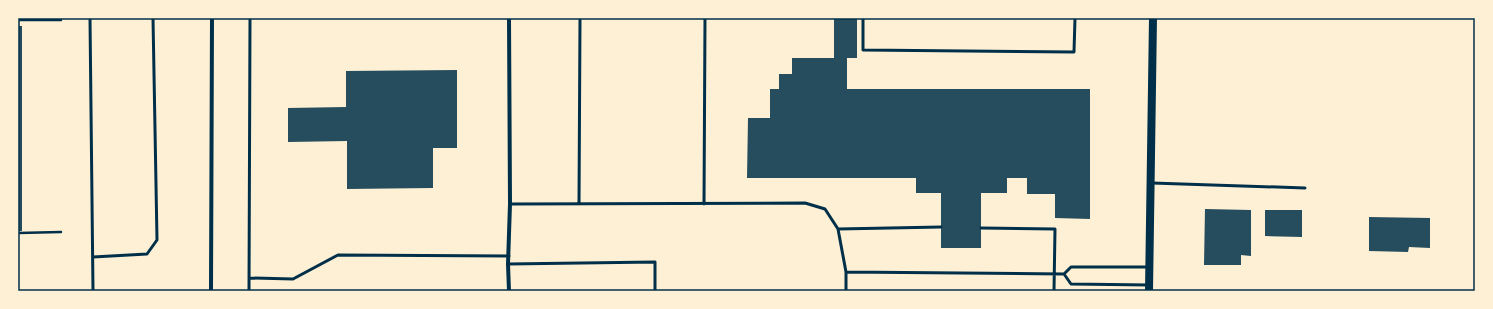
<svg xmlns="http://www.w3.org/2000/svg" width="1493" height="309" font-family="Helvetica,sans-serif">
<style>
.building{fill:#264d5e}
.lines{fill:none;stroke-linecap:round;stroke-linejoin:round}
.path{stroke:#003049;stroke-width:2.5}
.service{stroke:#003049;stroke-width:3}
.minor{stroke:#003049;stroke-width:4}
.secondary{stroke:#003049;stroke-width:8}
.neatline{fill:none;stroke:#003049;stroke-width:1.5}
</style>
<rect width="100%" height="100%" fill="#fdf0d5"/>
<path class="building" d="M834 19H857V58H847V89H1090V219L1055 218V194H1027V178H1007V193H981V248H941V193H916V178H747L748 118H770V89H779V74H792V58H834Z
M18 26H22V231H18Z
M457 70V148H433V188L347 189V141L288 142V108L346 107V71Z
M1205 209 1251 210V256L1241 255V265H1204Z
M1265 210H1302V237L1265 236Z
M1369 217 1430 218V248L1409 247 1408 252 1369 251Z"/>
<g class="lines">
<path class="path" d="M18 20H61
M18 233 61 232"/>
<path class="service" d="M90 18 93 291
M863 18V50L1074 52 1075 18
M1152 183 1305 188
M510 204 805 203 825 209 838 229 846 272 1064 274 1071 267H1149
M579 204 580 18
M704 204 705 18
M981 228 1055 229 1054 291
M838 229 941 227
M93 257 147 254 157 240 153 18
M508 264 655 262V291
M846 272V291
M1064 274 1071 284 1149 285
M249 278 293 279 338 255 509 256
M249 291 250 18"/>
<path class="minor" d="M509 18 510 204 508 264 509 291
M211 291 212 18"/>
<path class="secondary" d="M1149 291 1153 18"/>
</g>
<rect width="1493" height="309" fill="none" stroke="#fdf0d5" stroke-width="38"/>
<rect x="19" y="19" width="1455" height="271" class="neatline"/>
</svg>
